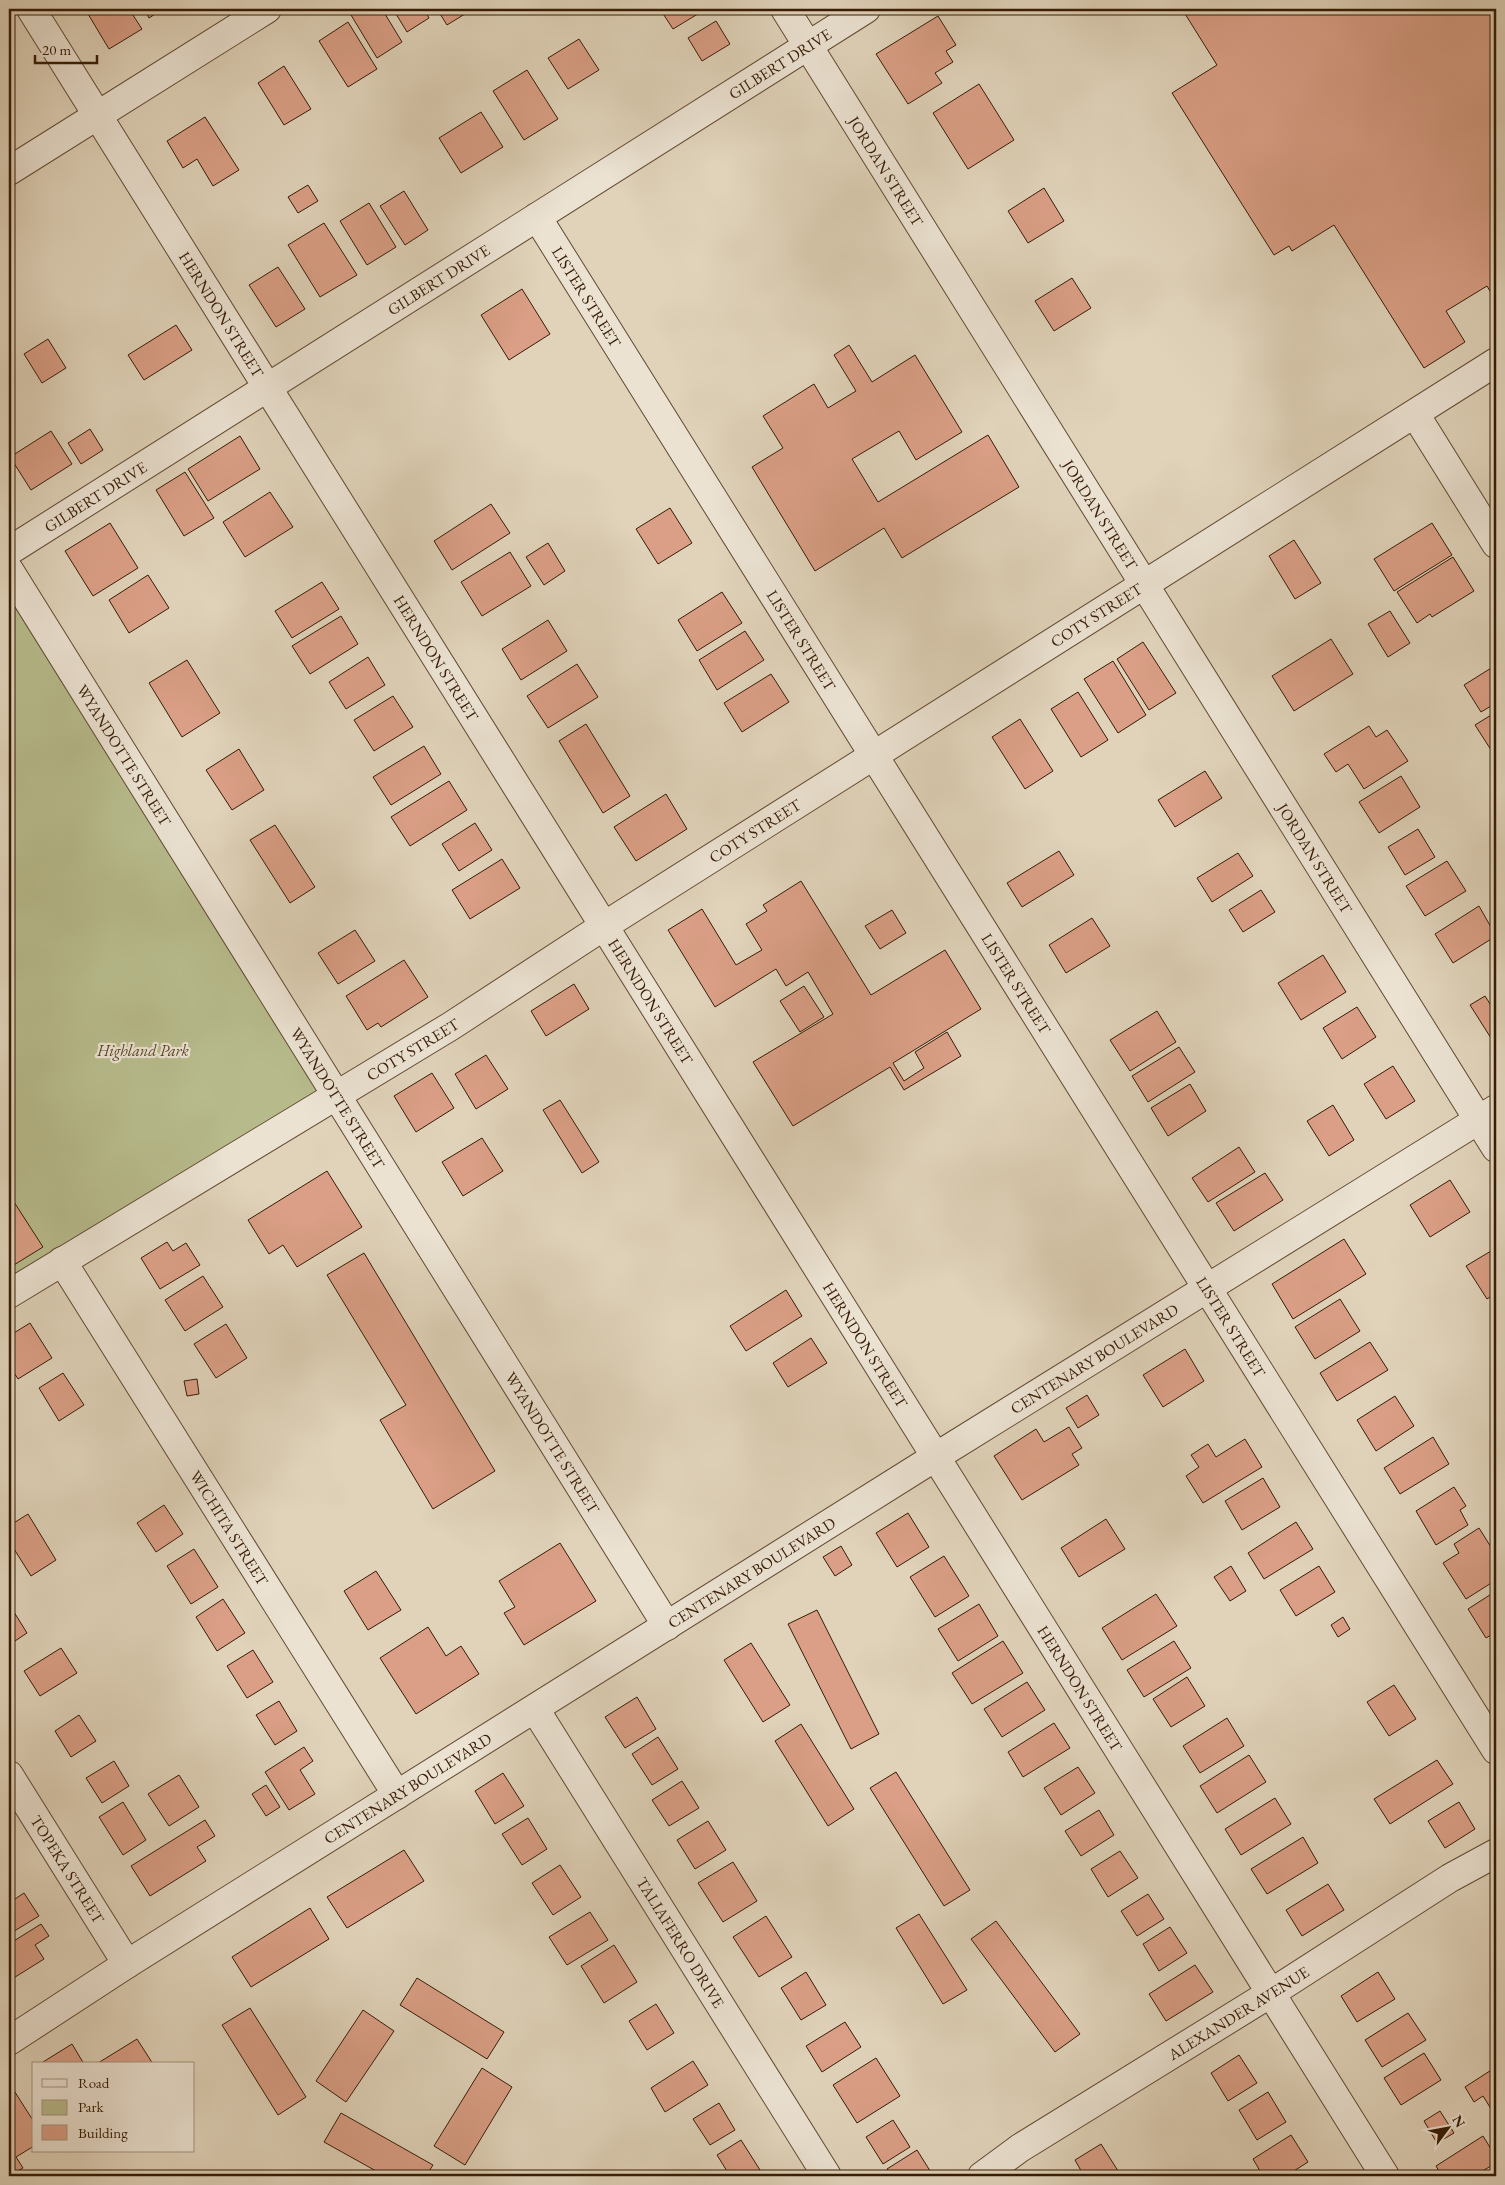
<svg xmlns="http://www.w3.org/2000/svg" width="1505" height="2185" font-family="'EB Garamond',serif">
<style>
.green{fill:#b7bb8c;stroke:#776c48}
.building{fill:#da9f86;stroke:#371c05}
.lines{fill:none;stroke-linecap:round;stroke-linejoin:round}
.minor-casing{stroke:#614a32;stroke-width:30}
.minor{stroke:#ebe2d2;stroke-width:28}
.labels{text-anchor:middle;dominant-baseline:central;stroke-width:4.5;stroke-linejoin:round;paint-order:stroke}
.street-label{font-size:16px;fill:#371c05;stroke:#ebe2d2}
.park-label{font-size:16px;font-style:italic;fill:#574427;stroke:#ebe2d2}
</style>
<rect width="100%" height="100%" fill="#e0d3ba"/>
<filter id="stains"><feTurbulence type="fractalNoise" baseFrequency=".004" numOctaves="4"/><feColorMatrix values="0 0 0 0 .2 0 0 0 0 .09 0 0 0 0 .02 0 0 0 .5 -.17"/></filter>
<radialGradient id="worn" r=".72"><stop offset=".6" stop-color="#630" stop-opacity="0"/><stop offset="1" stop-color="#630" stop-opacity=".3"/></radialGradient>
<path class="green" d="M9 584 329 1094 9 1289Z"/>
<path class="building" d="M85 9H129L142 29 109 49Z
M144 9H163L149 18Z
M361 9H382L402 42 377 58 351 15Z
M393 9H424L429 18 407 32Z
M437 9H473L447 25Z
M660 9H706L673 29Z
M1182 9H1493L1496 14V301L1487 286 1446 311 1465 342 1424 368 1334 225 1292 251 1289 246 1274 255 1172 93 1217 65Z
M938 16 956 45 946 51 953 62 935 73 942 83 908 104 876 54Z
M716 21 730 44 702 61 688 38Z
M348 22 377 69 348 87 319 41Z
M579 39 599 70 568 89 548 58Z
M284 66 311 109 284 125 258 83Z
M527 70 558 119 524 140 493 91Z
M979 84 1014 140 968 169 933 113Z
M481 112 503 147 461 173 439 138Z
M205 117 239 170 213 186 197 159 183 168 167 141Z
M308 185 318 201 298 213 288 197Z
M1044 188 1064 221 1028 243 1008 211Z
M404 191 428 230 405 245 380 206Z
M369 203 396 247 367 265 340 221Z
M324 223 357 275 320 297 288 245Z
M278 267 305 309 276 327 249 285Z
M1072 278 1091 308 1054 331 1035 301Z
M522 289 550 334 509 360 481 315Z
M176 325 192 350 144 380 128 355Z
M48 339 66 368 42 383 24 354Z
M849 345 872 382 915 355 962 432 916 460 899 431 852 459 878 502 988 435 1019 487 902 558 884 528 815 571 752 467 783 448 763 416 814 384 828 408 856 391 834 355Z
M90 429 103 450 81 464 68 443Z
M51 431 72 464 31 490 10 457Z
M240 436 260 469 208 501 188 469Z
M185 472 214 518 184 536 156 490Z
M270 492 293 527 245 557 223 522Z
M491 504 510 533 452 570 434 541Z
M670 508 692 543 658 564 636 529Z
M110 523 138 568 93 596 65 551Z
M1432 523 1452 555 1394 591 1374 559Z
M1294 540 1321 583 1295 599 1269 556Z
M548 543 565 571 544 585 526 557Z
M510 552 531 586 482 616 461 582Z
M1453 557 1474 591 1432 617 1430 614 1417 623 1397 592Z
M148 575 169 608 129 633 109 600Z
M322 582 339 609 292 638 275 611Z
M722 592 742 623 697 651 678 620Z
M1390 611 1410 643 1388 657 1368 624Z
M341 616 358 644 310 674 292 646Z
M548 620 567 651 521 680 502 649Z
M745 631 764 660 717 690 699 660Z
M1331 639 1353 674 1294 711 1272 676Z
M1143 642 1176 693 1149 710 1117 659Z
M368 657 385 685 346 709 329 682Z
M187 660 220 713 182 737 149 683Z
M1113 661 1146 715 1118 733 1084 679Z
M577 664 598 697 548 728 527 696Z
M1496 665V703L1481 712 1464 685Z
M771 674 789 702 742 732 724 703Z
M1078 692 1108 740 1081 757 1051 709Z
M393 696 413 727 374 751 354 720Z
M1496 712V751L1493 753 1475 725Z
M1020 719 1053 771 1025 789 992 737Z
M586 724 630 796 603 813 559 741Z
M1369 726 1376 737 1387 730 1408 761 1364 789 1348 764 1336 772 1324 754Z
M424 746 441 774 391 805 373 777Z
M239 749 264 790 232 810 206 770Z
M1205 771 1222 798 1175 827 1158 800Z
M1401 776 1420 807 1379 833 1359 802Z
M449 781 467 810 410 846 391 817Z
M666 794 687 829 636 861 614 827Z
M475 823 492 850 459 871 442 844Z
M275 825 315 887 290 903 250 840Z
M1418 829 1435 857 1405 875 1388 847Z
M1059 851 1074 875 1022 907 1007 883Z
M1238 853 1253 876 1212 902 1197 878Z
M502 859 520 888 470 919 452 890Z
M1447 861 1466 891 1425 916 1406 886Z
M801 881 871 995 945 950 981 1009 893 1063 904 1081 924 1068 915 1052 947 1032 961 1056 904 1090 890 1067 793 1126 753 1062 833 1014 808 972 786 986 776 969 715 1007 668 930 702 909 736 965 762 950 746 924 767 911 763 905Z
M1261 890 1275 912 1243 932 1229 910Z
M1479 906 1496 936 1453 963 1435 934Z
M892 910 906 933 880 949 865 926Z
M1092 918 1110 946 1066 973 1049 945Z
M355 930 375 961 338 984 318 953Z
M1323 955 1346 992 1301 1020 1278 983Z
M404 960 428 997 381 1027 378 1023 367 1030 346 996Z
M574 984 589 1009 546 1036 531 1011Z
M804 986 824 1017 800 1032 780 1001Z
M1485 996 1492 1007 1496 1005V1046L1470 1005Z
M1357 1007 1376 1037 1342 1059 1323 1028Z
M1157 1011 1176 1042 1130 1071 1110 1040Z
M1179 1047 1195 1072 1148 1102 1132 1076Z
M486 1055 508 1089 476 1109 455 1074Z
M1393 1066 1415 1101 1386 1119 1364 1084Z
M432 1073 454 1108 416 1132 394 1096Z
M1190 1084 1206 1111 1168 1136 1151 1108Z
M560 1100 599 1162 582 1173 543 1110Z
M1333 1105 1354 1140 1329 1156 1307 1121Z
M482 1138 503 1171 463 1196 442 1162Z
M1239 1147 1255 1172 1208 1202 1192 1178Z
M327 1171 362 1227 297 1267 283 1245 269 1254 248 1220Z
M1265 1173 1283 1200 1234 1231 1216 1203Z
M1450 1180 1470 1212 1430 1237 1410 1205Z
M14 1202 43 1247 9 1268V1205Z
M1344 1239 1366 1274 1293 1319 1272 1284Z
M167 1242 173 1251 186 1243 200 1265 160 1289 141 1258Z
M1496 1248V1293L1487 1299 1466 1266Z
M364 1253 495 1471 433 1509 380 1420 406 1405 327 1275Z
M203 1276 223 1307 185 1331 165 1300Z
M786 1290 802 1316 746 1351 730 1326Z
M1340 1299 1360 1331 1315 1359 1295 1327Z
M30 1323 52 1358 18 1379 9 1365V1336Z
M226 1324 247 1358 216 1378 194 1344Z
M811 1338 827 1363 788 1387 773 1363Z
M1370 1342 1388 1370 1337 1401 1320 1373Z
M1185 1349 1204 1381 1163 1407 1143 1375Z
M63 1373 84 1405 59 1421 39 1388Z
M197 1379 199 1394 187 1396 184 1381Z
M1087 1395 1099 1415 1078 1428 1066 1408Z
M1395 1396 1414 1426 1376 1451 1357 1420Z
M1069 1427 1082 1448 1072 1454 1079 1465 1022 1500 994 1456 1036 1429 1044 1442Z
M1433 1437 1449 1464 1400 1494 1384 1468Z
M1245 1439 1262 1467 1203 1503 1186 1476 1199 1467 1191 1455 1208 1444 1216 1457Z
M1263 1478 1280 1507 1242 1530 1225 1501Z
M1454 1487 1466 1506 1460 1510 1468 1525 1436 1545 1416 1511Z
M164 1505 183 1534 156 1552 137 1523Z
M908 1513 929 1547 897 1567 876 1533Z
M28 1514 56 1560 31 1576 9 1541V1526Z
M1106 1519 1125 1549 1079 1577 1061 1548Z
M1296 1522 1313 1549 1264 1579 1248 1553Z
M1479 1528 1496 1555V1580L1466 1599 1443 1563 1459 1553 1454 1544Z
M560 1543 596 1601 524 1645 504 1613 515 1607 499 1581Z
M841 1546 852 1565 835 1576 823 1557Z
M194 1549 218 1587 191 1604 167 1566Z
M944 1556 969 1596 935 1617 910 1577Z
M1231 1566 1246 1591 1230 1601 1214 1577Z
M1319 1566 1335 1592 1296 1616 1280 1590Z
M376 1571 401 1610 368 1630 344 1591Z
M1496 1591V1632L1486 1638 1468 1609Z
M1156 1594 1177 1626 1122 1660 1102 1628Z
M223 1599 245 1633 217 1651 196 1617Z
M9 1604 27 1633 9 1645Z
M979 1604 998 1636 958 1661 938 1629Z
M817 1610 879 1734 851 1749 788 1624Z
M1343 1617 1350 1629 1338 1637 1331 1625Z
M428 1627 446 1656 461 1646 479 1674 416 1714 380 1658Z
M1003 1641 1023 1673 972 1704 952 1673Z
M1174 1641 1191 1668 1144 1697 1127 1670Z
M751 1643 790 1705 763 1722 724 1660Z
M61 1648 77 1673 40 1696 24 1671Z
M253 1650 273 1682 247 1698 227 1666Z
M1187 1677 1205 1706 1171 1727 1153 1699Z
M1027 1682 1045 1710 1002 1737 984 1709Z
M1394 1685 1416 1719 1389 1736 1367 1702Z
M637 1697 656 1729 625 1748 605 1717Z
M279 1701 297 1731 275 1745 256 1715Z
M79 1715 96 1741 71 1757 55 1731Z
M1227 1718 1244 1746 1200 1773 1183 1746Z
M1054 1723 1070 1748 1023 1777 1008 1752Z
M801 1724 854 1809 828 1826 775 1741Z
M658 1737 678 1769 652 1785 632 1754Z
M304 1747 313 1761 300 1770 315 1794 289 1810 265 1772Z
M1249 1755 1266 1782 1217 1813 1200 1786Z
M1437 1760 1453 1784 1390 1824 1374 1799Z
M114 1761 129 1786 102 1803 86 1778Z
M1078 1767 1095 1793 1061 1815 1044 1788Z
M896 1772 970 1890 944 1906 870 1788Z
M503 1773 524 1806 495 1824 475 1791Z
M179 1775 199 1807 169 1826 148 1794Z
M682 1781 699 1808 669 1826 652 1800Z
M266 1785 280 1807 266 1816 252 1794Z
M1275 1798 1291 1824 1241 1855 1225 1829Z
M123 1802 146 1840 123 1855 99 1817Z
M1459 1802 1475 1829 1445 1848 1428 1821Z
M1099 1810 1114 1835 1081 1856 1065 1831Z
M528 1818 547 1849 522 1865 502 1834Z
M205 1820 215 1836 197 1847 206 1861 150 1896 131 1866Z
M708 1821 726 1850 695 1869 677 1840Z
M1303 1837 1318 1863 1267 1894 1251 1869Z
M404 1850 424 1881 347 1928 327 1897Z
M1120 1851 1138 1878 1108 1897 1091 1869Z
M733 1862 757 1901 723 1922 698 1883Z
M560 1865 581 1897 553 1915 532 1883Z
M1328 1884 1344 1910 1302 1936 1286 1910Z
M24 1893 39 1916 11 1933 9 1929V1903Z
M1148 1894 1164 1919 1137 1936 1121 1911Z
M310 1908 329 1939 251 1987 232 1957Z
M590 1912 608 1940 567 1965 549 1937Z
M919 1914 967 1990 943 2004 896 1928Z
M766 1916 792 1957 759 1977 733 1937Z
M996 1921 1080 2034 1055 2052 971 1939Z
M41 1924 49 1936 35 1945 44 1959 12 1979 9 1973V1944Z
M1170 1927 1187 1953 1159 1971 1143 1944Z
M614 1945 637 1982 604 2003 581 1966Z
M1195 1965 1213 1992 1166 2021 1149 1994Z
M806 1972 826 2005 801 2020 781 1988Z
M1378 1972 1395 1999 1357 2022 1341 1996Z
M417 1978 504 2032 487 2059 400 2005Z
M656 2004 674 2033 647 2050 629 2021Z
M250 2008 306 2097 278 2115 222 2025Z
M363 2010 394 2031 346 2102 316 2081Z
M1408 2013 1426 2040 1382 2067 1365 2040Z
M845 2022 861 2047 822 2072 806 2046Z
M137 2039 153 2064H99L98 2063Z
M72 2044 84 2064H45L43 2062Z
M1424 2053 1441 2080 1401 2105 1384 2078Z
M1239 2055 1257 2083 1228 2101 1211 2073Z
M876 2058 900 2096 857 2123 833 2085Z
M693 2061 708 2085 665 2112 651 2088Z
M1496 2067V2110L1493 2112 1483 2096 1474 2102 1465 2087Z
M482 2068 512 2087 465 2165 434 2146Z
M13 2089 34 2122V2146L16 2157 23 2168 9 2176V2092Z
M1268 2092 1286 2122 1257 2140 1239 2110Z
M719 2103 735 2130 710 2145 693 2119Z
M1440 2111 1454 2133 1437 2143 1424 2121Z
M341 2113 433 2165 426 2176H385L324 2142Z
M893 2120 910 2147 883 2164 866 2137Z
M1291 2135 1308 2162 1286 2176H1263L1253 2159Z
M1483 2136 1496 2157V2163L1474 2176H1442L1436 2166Z
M741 2140 760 2170 751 2176H730L717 2155Z
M1101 2144 1120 2174 1116 2176H1084L1075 2160Z
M917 2150 932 2174 929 2176H891L887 2169Z"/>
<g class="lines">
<defs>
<g id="minor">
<path id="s1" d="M31 9 1385 2176"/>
<path id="s2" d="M785 9 1496 1148"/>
<path d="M9 171 267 9"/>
<path id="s3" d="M537 217 1496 1750"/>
<path d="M1415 414 1496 544"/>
<path id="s4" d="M9 551 866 9"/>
<path id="s5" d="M9 570 667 1626"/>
<path id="s6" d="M62 1261 397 1795"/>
<path id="s7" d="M9 1294 451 1026 604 926 1496 362"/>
<path id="s8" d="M535 1709 827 2176"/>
<path id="s9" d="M9 1775 127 1964"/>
<path id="s10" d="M9 2041 127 1964 937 1456 1496 1109"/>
<path id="s11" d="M982 2176 1020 2148 1271 1993 1450 1878 1496 1853"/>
</g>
</defs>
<use href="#minor" class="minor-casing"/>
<use href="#minor" class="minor"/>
</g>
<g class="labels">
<g class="street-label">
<text stroke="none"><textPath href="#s4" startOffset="912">GILBERT DRIVE</textPath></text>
<text stroke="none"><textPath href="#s2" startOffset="191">JORDAN STREET</textPath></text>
<text stroke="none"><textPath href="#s4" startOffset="508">GILBERT DRIVE</textPath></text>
<text stroke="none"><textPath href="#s3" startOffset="94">LISTER STREET</textPath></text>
<text stroke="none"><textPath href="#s1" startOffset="360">HERNDON STREET</textPath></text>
<text stroke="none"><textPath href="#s4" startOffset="102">GILBERT DRIVE</textPath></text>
<text stroke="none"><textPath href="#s2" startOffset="596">JORDAN STREET</textPath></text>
<text stroke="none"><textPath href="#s7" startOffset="1282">COTY STREET</textPath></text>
<text stroke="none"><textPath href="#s3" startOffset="499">LISTER STREET</textPath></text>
<text stroke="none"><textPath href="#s1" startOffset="765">HERNDON STREET</textPath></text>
<text stroke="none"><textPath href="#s5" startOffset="218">WYANDOTTE STREET</textPath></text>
<text stroke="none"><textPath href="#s7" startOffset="878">COTY STREET</textPath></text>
<text stroke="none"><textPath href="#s2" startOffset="1001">JORDAN STREET</textPath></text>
<text stroke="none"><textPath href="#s3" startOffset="904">LISTER STREET</textPath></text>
<text stroke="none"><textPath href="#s1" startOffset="1170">HERNDON STREET</textPath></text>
<text stroke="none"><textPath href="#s7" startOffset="472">COTY STREET</textPath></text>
<text stroke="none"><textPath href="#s5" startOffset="622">WYANDOTTE STREET</textPath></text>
<text stroke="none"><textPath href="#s3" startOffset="1309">LISTER STREET</textPath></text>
<text stroke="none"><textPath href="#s1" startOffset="1575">HERNDON STREET</textPath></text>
<text stroke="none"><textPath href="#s10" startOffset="1282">CENTENARY BOULEVARD</textPath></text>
<text stroke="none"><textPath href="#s5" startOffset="1028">WYANDOTTE STREET</textPath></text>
<text stroke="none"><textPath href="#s6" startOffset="315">WICHITA STREET</textPath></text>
<text stroke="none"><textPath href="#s10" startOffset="878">CENTENARY BOULEVARD</textPath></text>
<text stroke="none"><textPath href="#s1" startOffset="1980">HERNDON STREET</textPath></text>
<text stroke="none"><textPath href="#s10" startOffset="472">CENTENARY BOULEVARD</textPath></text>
<text stroke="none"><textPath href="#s9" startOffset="111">TOPEKA STREET</textPath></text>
<text stroke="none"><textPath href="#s8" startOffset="275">TALIAFERRO DRIVE</textPath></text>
<text stroke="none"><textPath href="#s11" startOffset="304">ALEXANDER AVENUE</textPath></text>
</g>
<g class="park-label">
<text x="143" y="1050">Highland Park</text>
</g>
</g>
<rect width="1505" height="2185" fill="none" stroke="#e0d3ba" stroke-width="30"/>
<rect x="10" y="10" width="1485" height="2165" fill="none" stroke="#371c05" stroke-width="2.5"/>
<rect x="15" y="15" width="1475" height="2155" fill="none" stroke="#371c05"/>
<rect x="32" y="2062" width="162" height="90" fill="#ebe2d2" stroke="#a39380"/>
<rect x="42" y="2079" width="25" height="8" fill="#ebe2d2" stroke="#a39380"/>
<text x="78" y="2088" font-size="15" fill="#371c05">Road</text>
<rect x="42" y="2100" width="25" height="15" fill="#b7bb8c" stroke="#a39380"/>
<text x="78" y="2112" font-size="15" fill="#371c05">Park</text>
<rect x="42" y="2125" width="25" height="15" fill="#da9f86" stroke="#a39380"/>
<text x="78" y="2138" font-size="15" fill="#371c05">Building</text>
<g transform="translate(1448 2128) rotate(58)" stroke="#ebe2d2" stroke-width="4" paint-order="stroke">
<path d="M0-4L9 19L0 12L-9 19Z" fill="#371c05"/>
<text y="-8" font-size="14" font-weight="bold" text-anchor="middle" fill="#371c05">N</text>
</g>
<path d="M35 55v8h62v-8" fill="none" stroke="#371c05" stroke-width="2.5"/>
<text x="42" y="55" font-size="15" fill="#371c05" stroke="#ebe2d2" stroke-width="4" paint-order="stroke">20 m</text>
<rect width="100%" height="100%" filter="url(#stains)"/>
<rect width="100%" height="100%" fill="url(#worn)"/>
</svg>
